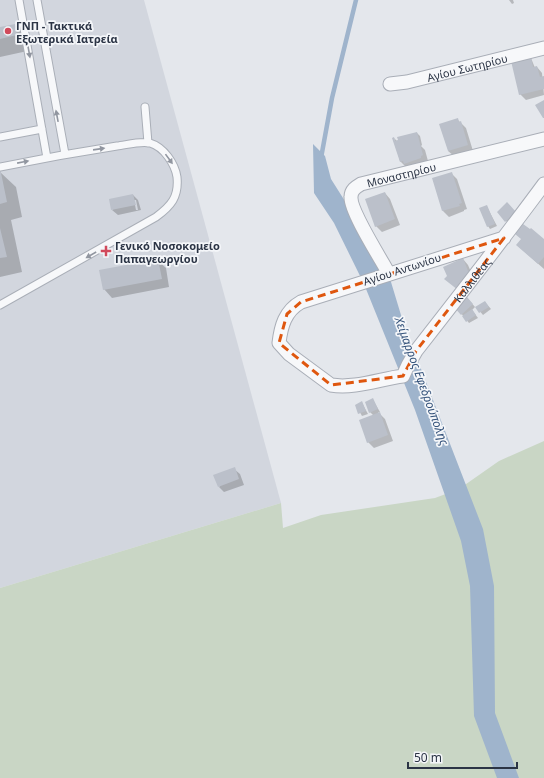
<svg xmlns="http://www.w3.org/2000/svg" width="544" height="778" font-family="'Noto Sans',sans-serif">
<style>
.built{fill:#d2d6de}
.green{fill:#c9d6c5}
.water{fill:#9fb4cc}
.shadow{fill:#0003;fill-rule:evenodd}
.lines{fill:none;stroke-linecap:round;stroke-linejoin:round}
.stream{stroke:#9fb4cc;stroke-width:4.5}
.building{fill:#bbc0ca}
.lane-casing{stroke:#a9aeb7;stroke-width:9}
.street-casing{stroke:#a9aeb7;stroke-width:15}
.lane{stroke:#f7f8fa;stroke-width:7}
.street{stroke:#f7f8fa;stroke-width:13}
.oneway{fill:#9196a0}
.marked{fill:none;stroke:#df570f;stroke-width:3;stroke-dasharray:8 5;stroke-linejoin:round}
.poi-dot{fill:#d1495b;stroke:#f4f6f9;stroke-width:1.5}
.labels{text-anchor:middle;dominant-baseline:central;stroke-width:3.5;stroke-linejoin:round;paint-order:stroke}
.poi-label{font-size:11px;font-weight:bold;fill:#2b3445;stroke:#f4f6f9;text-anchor:start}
.street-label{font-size:11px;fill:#2b3445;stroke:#f4f6f9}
.water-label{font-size:12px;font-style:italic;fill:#34527a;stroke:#f4f6f9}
</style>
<rect width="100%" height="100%" fill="#e4e7ec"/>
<path class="built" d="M0 0H144L281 503 0 588Z"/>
<path class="green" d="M544 441V778H0V588L281 503 283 528 321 515 435 498 459 489 499 461Z"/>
<path class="water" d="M313 144 325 156 331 179 372 244 391 282 404 325 483 529 494 586 495 713 519 778H497L474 716 470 586 461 541 415 410 364 284 334 223 314 193Z"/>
<path class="shadow" d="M509 0H513L514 3 512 4Z
M15 25 30 41 32 50 0 57V28Z
M531 58 535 68 537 67 542 73 544 95 526 100 520 94Z
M457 119 466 128 473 151 454 156 448 151Z
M417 133 420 136 422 145 421 146 425 150 428 161 406 167 400 161 394 138 397 141Z
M0 172 16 187 22 217 11 220 22 272 0 277Z
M451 173 457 179 467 209 464 210V211L449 217 443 211 433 179Z
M385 193 390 199 400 225 382 232 376 226Z
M133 195 138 200 141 210 118 215 112 210ZM134 200H136L138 210H136Z
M487 207 497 226 490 229 488 226Z
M498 212 518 215 508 223Z
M522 240H544V269L517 245Z
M463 259 468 265 471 272 449 277Z
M157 260 166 268 169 287 112 298 104 289Z
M469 300 475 307 472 310 478 318 469 323 456 307Z
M485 302 491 309 483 315 477 308Z
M373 400 380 412H378L385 419 393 441 374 448 368 442 374 416 370 412Z
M362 403 368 414 362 416 356 405Z
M234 469 240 474 244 485 224 492 219 487Z"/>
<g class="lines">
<path class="stream" d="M321 158 332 98 356 0"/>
</g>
<path class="building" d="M15 24 17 35 0 39V27Z
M531 57 533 67 537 66 540 77 544 76V89L519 95 511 61Z
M544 100V118H543L535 105Z
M458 118 459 122 461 121 468 145 448 151 439 124Z
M417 132 423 155 421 156V158L404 164 403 161 400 162 392 138 394 137 395 141 398 140 397 137Z
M0 168 7 202 0 204Z
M452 172 462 203 459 204 460 206 442 211 432 178Z
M385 192 395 219 375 227 365 199Z
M133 194 136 205 111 210 109 199Z
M507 202 516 212 505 222 497 212Z
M487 205 495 224 487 227 479 208Z
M523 224 530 229 531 228 544 239V257L538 264 516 245 521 239 515 234Z
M0 228 7 257 0 258Z
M463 258 468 271 470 270 472 273 458 290 444 279 447 276 443 267Z
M158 259 162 279 103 290 99 270Z
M467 297 473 304 461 315 454 307Z
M485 301 489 307 479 313 475 307Z
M472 309 476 315 466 322 462 316Z
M373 398 378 409 369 413 365 402Z
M362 401 366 411 358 414 355 405Z
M380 412 388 435 367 443 359 420Z
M235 467 239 479 218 487 213 475Z"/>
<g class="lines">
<defs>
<path id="lane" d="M19 0 47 158
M37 0 65 154
M145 107 148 143
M0 137 42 129
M0 167C39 159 78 152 117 146 126 145 140 141 150 143 164 147 175 164 177 177 179 197 171 206 156 217L0 305"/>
<g id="street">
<path id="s1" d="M390 84 407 82 544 48"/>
<path id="s2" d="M504 238 301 302C285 311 281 326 279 343L289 354 331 385C354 389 380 379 403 376L408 365 416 351C459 296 502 241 544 184"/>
<path id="s3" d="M389 274C381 259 350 211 351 197 351 190 356 187 361 184L544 139"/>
</g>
</defs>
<use href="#lane" class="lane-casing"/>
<use href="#street" class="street-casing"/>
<use href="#lane" class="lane"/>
<use href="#street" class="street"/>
</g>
<defs><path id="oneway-solid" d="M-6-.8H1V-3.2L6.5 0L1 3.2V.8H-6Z"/></defs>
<g class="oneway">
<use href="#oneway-solid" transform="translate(29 52) rotate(80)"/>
<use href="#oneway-solid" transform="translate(57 116) rotate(-101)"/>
<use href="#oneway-solid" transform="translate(99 149) rotate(-8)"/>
<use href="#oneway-solid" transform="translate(169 159) rotate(54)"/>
<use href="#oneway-solid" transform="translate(23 162) rotate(-11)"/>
<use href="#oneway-solid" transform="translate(91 255) rotate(150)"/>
</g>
<path class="marked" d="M504 238 416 351 403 376 331 385 279 343 287 314 301 302Z"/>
<g class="poi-dot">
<circle cx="8" cy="31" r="4"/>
<path d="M104 245h4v4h4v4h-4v4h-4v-4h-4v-4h4z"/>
</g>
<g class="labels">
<g class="poi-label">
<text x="16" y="25">ΓΝΠ - Τακτικά<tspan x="16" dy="13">Εξωτερικά Ιατρεία</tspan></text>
<text x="115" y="245">Γενικό Νοσοκομείο<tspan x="115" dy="13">Παπαγεωργίου</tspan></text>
</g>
<g class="street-label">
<text stroke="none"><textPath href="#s1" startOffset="79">Αγίου Σωτηρίου</textPath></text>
<text stroke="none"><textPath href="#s3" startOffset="145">Μοναστηρίου</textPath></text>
<text transform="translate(402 269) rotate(-18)">Αγίου Αντωνίου</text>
<text stroke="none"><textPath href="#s2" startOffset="520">Καλλιθέας</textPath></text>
</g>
<g class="water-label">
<text transform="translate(422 381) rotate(70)">Χείμαρρος Εφεδρούπολης</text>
</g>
</g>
<path d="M408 762v6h109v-6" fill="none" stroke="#2b3445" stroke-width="2"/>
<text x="414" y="762" font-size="12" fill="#2b3445" stroke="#f4f6f9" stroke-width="3" paint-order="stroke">50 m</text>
</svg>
